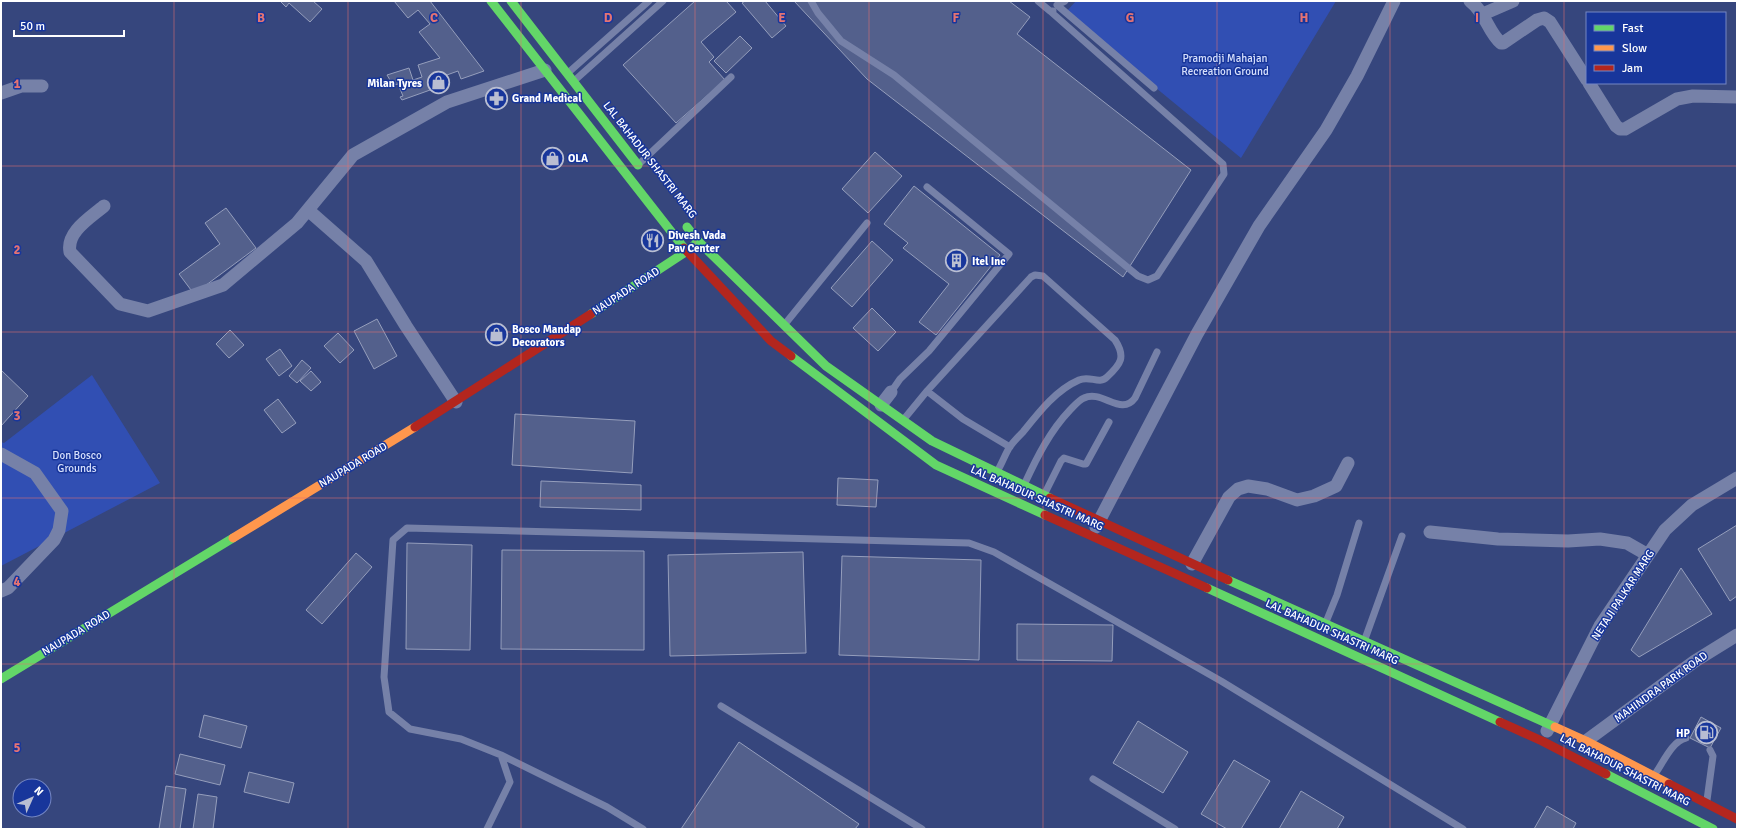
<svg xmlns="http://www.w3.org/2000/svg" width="1738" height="830" font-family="Signika,sans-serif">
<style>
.green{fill:#314fb3}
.building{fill:#53608c;stroke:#959ebc}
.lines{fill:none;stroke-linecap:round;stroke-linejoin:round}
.lane{stroke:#7681a8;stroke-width:7}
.street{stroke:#7681a8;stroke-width:13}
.fast{stroke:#63d668;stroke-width:9}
.slow{stroke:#ff974d;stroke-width:9}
.jam{stroke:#b3261e;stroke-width:9}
.grid{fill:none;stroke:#e47373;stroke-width:1;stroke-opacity:0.55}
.labels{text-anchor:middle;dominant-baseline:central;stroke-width:3;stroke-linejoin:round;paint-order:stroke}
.park-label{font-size:11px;fill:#d7e0fc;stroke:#18369b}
.poi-label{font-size:11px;font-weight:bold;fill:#fff;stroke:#18369b;text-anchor:start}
.street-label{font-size:11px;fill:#fff;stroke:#18369b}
.grid-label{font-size:13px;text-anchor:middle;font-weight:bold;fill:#e47373;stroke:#18369b;stroke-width:3;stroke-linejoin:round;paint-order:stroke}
</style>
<rect width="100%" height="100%" fill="#36467d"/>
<path class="green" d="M1076 1H1336L1241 158 1065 13Z
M92 375 160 483 1 566V442L4 443Z"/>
<path class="building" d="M280 1H313L322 9 310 22 289 3 286 7Z
M394 1H430L484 71 461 79 458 71 444 76 447 84 402 100 400 97 403 96 398 84 393 85 387 75 409 68 413 80 422 77 418 65 440 58 419 32 430 24 418 10 408 18Z
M695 1H726L736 12 701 42 714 57 709 62 725 80 676 123 623 65Z
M745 1H765L786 26 772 38 742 3Z
M794 1H1009L1030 17 1017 34 1191 170 1123 277 867 79Z
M740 36 752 48 726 73 714 61Z
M875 152 902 176 868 213 842 189Z
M914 186 1000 255 936 335 919 322 949 284 903 248 908 243 884 224Z
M226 208 256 248 194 294 179 274 220 244 205 223Z
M872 241 893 260 852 307 831 288Z
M872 308 896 332 878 351 853 328Z
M377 319 397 356 374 369 354 331Z
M230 330 244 345 229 358 216 344Z
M338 333 354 350 340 363 324 346Z
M280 349 292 366 279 376 266 359Z
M302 360 311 368 297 383 289 376Z
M1 370 28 396 1 426Z
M311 371 321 382 311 391 300 381Z
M278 399 296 423 282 433 264 410Z
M515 414 635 421 632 473 512 465Z
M838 478 878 480 876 507 837 505Z
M541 481 641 485V510L540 507Z
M1737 525V596L1730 601 1698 549Z
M407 543 472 545 470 650 406 649Z
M502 550 644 551V650L501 649Z
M803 552 806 653 670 656 668 555Z
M356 553 372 567 322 624 306 610Z
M842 556 981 560 979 660 839 655Z
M1681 568 1712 614 1639 657 1631 650Z
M1017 624 1113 625 1112 661 1017 660Z
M204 715 247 726 241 748 199 737Z
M1701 717 1721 728 1710 748 1690 738Z
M1138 721 1188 752 1163 793 1113 763Z
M739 742 859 824 855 829H681Z
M180 754 225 765 220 785 175 774Z
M1234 760 1270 781 1241 829H1227L1201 814Z
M249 772 294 783 289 803 244 792Z
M166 786 186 789 180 829H159Z
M1301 791 1344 817 1337 829H1279Z
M198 794 217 797 213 829H193Z
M1547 806 1576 823 1573 829H1534Z"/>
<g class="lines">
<path class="lane" d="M811 1 818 13 841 41 894 75 1138 276 1148 280 1157 276 1224 174 1223 164 1050 11
M1038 1 1050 11H1053
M1065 1 1057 5 1154 88
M569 72 649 1
M574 81 663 1
M640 163 731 77
M785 324 867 223
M927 391 963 419 1010 447
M891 392 900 379 929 351 1009 254 927 187
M904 419 927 391 1031 277 1035 275 1043 276 1115 340C1126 357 1121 364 1107 377 1099 385 1090 375 1079 380 1056 390 1039 412 1023 432 1018 437 1013 442 1009 448 1005 455 1002 463 998 470
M1025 483C1037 457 1050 431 1070 410 1074 406 1079 400 1084 398 1102 389 1121 417 1135 398L1157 352
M1045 493 1061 461 1064 458 1083 464H1086L1109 422
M1326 622 1337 595 1359 523
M1365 639 1402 536
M721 706 922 829
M501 755 607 807 643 829
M1655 774C1663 763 1672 741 1686 738
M1093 779 1175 829
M1707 800 1713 756 1710 750
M487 829 510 782 501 755 461 739 410 729 389 712 384 677 393 540 407 528 969 543 994 552 1221 681 1463 829"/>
<path class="street" d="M1470 1C1486 13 1488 32 1501 43H1503L1537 20 1544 18 1550 22 1587 80
M1483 14 1513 1
M1589 83 1616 126 1620 129H1625L1677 99 1693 96 1737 97
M1 93 21 86H42
M104 206C90 218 66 232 70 252L120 304 148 311 223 285 297 223 353 155 447 102 545 70
M308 210 366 261 406 326 456 402
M881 405 891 392
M1 454 35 473 62 511 59 530 54 540 8 588 1 591
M1096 527 1197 334 1259 226 1326 130 1357 76 1394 1
M1430 532 1498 539 1568 541 1600 539 1627 543 1648 555
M1192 564 1229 497 1238 489 1248 486 1267 489 1297 500 1314 496 1336 486 1348 463
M1547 731 1600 626 1665 530 1692 505 1737 478
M1586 741 1695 661 1737 635"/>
<path class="fast" d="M491 1 684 248
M511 1 638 165
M687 227 698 241 826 366 932 441 1050 498
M591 314 687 251 698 242
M791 356 936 465 1045 515
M1228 580 1555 727
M1207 588 1500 722
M1 679 233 538
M1606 774 1713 829"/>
<path class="slow" d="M233 538 415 427
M1555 727 1586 741 1669 784"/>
<path class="jam" d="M684 248 771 341 791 356
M415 427 591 314
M1050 498 1228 580
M1045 515 1207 588
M1500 722 1542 741 1606 774
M1669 784 1737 819"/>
</g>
<path class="grid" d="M174 1V829M348 1V829M521 1V829M695 1V829M869 1V829M1043 1V829M1217 1V829M1390 1V829M1564 1V829M1 166H1737M1 332H1737M1 498H1737M1 664H1737"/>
<defs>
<symbol id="shop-ring" viewBox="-11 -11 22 22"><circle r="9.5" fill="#18369b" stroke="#b9bed2" stroke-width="1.5"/><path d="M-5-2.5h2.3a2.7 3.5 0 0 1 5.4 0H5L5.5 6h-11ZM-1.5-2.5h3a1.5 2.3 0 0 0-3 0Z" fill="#b9bed2"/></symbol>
<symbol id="pharmacy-ring" viewBox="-11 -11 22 22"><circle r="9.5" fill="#18369b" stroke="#b9bed2" stroke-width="1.5"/><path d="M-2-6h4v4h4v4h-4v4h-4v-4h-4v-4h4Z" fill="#b9bed2"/></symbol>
<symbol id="restaurant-ring" viewBox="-11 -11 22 22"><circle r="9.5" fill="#18369b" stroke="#b9bed2" stroke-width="1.5"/><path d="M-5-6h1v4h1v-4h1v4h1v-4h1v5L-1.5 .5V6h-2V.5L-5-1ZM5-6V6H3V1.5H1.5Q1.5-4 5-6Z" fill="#b9bed2"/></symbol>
<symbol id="building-ring" viewBox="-11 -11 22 22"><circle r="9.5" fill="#18369b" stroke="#b9bed2" stroke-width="1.5"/><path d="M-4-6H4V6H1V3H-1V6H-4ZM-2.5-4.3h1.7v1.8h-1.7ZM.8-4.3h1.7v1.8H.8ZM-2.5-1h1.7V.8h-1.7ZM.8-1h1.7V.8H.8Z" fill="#b9bed2"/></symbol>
<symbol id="fuel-ring" viewBox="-11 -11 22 22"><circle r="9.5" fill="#18369b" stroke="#b9bed2" stroke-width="1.5"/><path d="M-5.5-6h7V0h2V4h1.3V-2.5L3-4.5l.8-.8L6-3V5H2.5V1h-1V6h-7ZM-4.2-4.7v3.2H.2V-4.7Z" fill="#b9bed2"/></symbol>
</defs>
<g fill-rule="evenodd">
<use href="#shop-ring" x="426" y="70" width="25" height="25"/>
<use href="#pharmacy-ring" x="484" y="86" width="25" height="25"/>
<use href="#shop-ring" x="540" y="146" width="25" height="25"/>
<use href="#restaurant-ring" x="640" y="228" width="25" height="25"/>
<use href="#building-ring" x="944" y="248" width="25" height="25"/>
<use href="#shop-ring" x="484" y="322" width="25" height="25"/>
<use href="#fuel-ring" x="1694" y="720" width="25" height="25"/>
</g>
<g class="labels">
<g class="park-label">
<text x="1225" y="58">Pramodji Mahajan<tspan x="1225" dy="13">Recreation Ground</tspan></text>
<text x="77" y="455">Don Bosco<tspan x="77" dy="13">Grounds</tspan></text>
</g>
<g class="poi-label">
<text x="422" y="83" text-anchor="end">Milan Tyres</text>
<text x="512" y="98">Grand Medical</text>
<text x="568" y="158">OLA</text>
<text x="668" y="235">Divesh Vada<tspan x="668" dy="13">Pav Center</tspan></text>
<text x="972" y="261">Itel Inc</text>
<text x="512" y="329">Bosco Mandap<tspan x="512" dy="13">Decorators</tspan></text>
<text x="1690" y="733" text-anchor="end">HP</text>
</g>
<g class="street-label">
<text transform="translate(650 160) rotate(52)">LAL BAHADUR SHASTRI MARG</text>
<text transform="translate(626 291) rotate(-33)">NAUPADA ROAD</text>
<text transform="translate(353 465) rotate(-31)">NAUPADA ROAD</text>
<text transform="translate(1037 498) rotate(24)">LAL BAHADUR SHASTRI MARG</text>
<text transform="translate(1623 595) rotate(-57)">NETAJI PALKAR MARG</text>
<text transform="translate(1332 632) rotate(24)">LAL BAHADUR SHASTRI MARG</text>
<text transform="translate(76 633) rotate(-31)">NAUPADA ROAD</text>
<text transform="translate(1661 687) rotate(-36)">MAHINDRA PARK ROAD</text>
<text transform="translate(1625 770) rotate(27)">LAL BAHADUR SHASTRI MARG</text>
</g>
</g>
<g class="grid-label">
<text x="261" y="22">B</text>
<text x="434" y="22">C</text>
<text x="608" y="22">D</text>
<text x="782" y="22">E</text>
<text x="956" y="22">F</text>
<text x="1130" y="22">G</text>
<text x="1304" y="22">H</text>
<text x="1477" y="22">I</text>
<text x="17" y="88">1</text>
<text x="17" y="254">2</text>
<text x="17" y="420">3</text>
<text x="17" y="586">4</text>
<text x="17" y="752">5</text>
</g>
<rect width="1738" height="830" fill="none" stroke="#ffffff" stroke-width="4"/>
<rect x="1586" y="12" width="140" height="72" fill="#18369b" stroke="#7486c3"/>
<rect x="1594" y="25" width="20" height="6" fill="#63d668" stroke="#7486c3"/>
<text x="1622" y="32" font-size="12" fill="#ffffff">Fast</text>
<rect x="1594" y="45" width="20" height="6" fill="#ff974d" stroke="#7486c3"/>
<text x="1622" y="52" font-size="12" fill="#ffffff">Slow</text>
<rect x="1594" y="65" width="20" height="6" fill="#b3261e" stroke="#7486c3"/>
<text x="1622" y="72" font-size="12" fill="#ffffff">Jam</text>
<g transform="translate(32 798) rotate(45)"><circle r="19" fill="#18369b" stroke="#7486c3"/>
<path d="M0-3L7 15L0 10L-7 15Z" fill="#b9bed2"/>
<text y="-6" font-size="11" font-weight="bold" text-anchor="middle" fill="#ffffff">N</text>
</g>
<path d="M14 30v6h110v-6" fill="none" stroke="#ffffff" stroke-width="2"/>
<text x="20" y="30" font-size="12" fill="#ffffff" stroke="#18369b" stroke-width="3" paint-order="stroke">50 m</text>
</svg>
